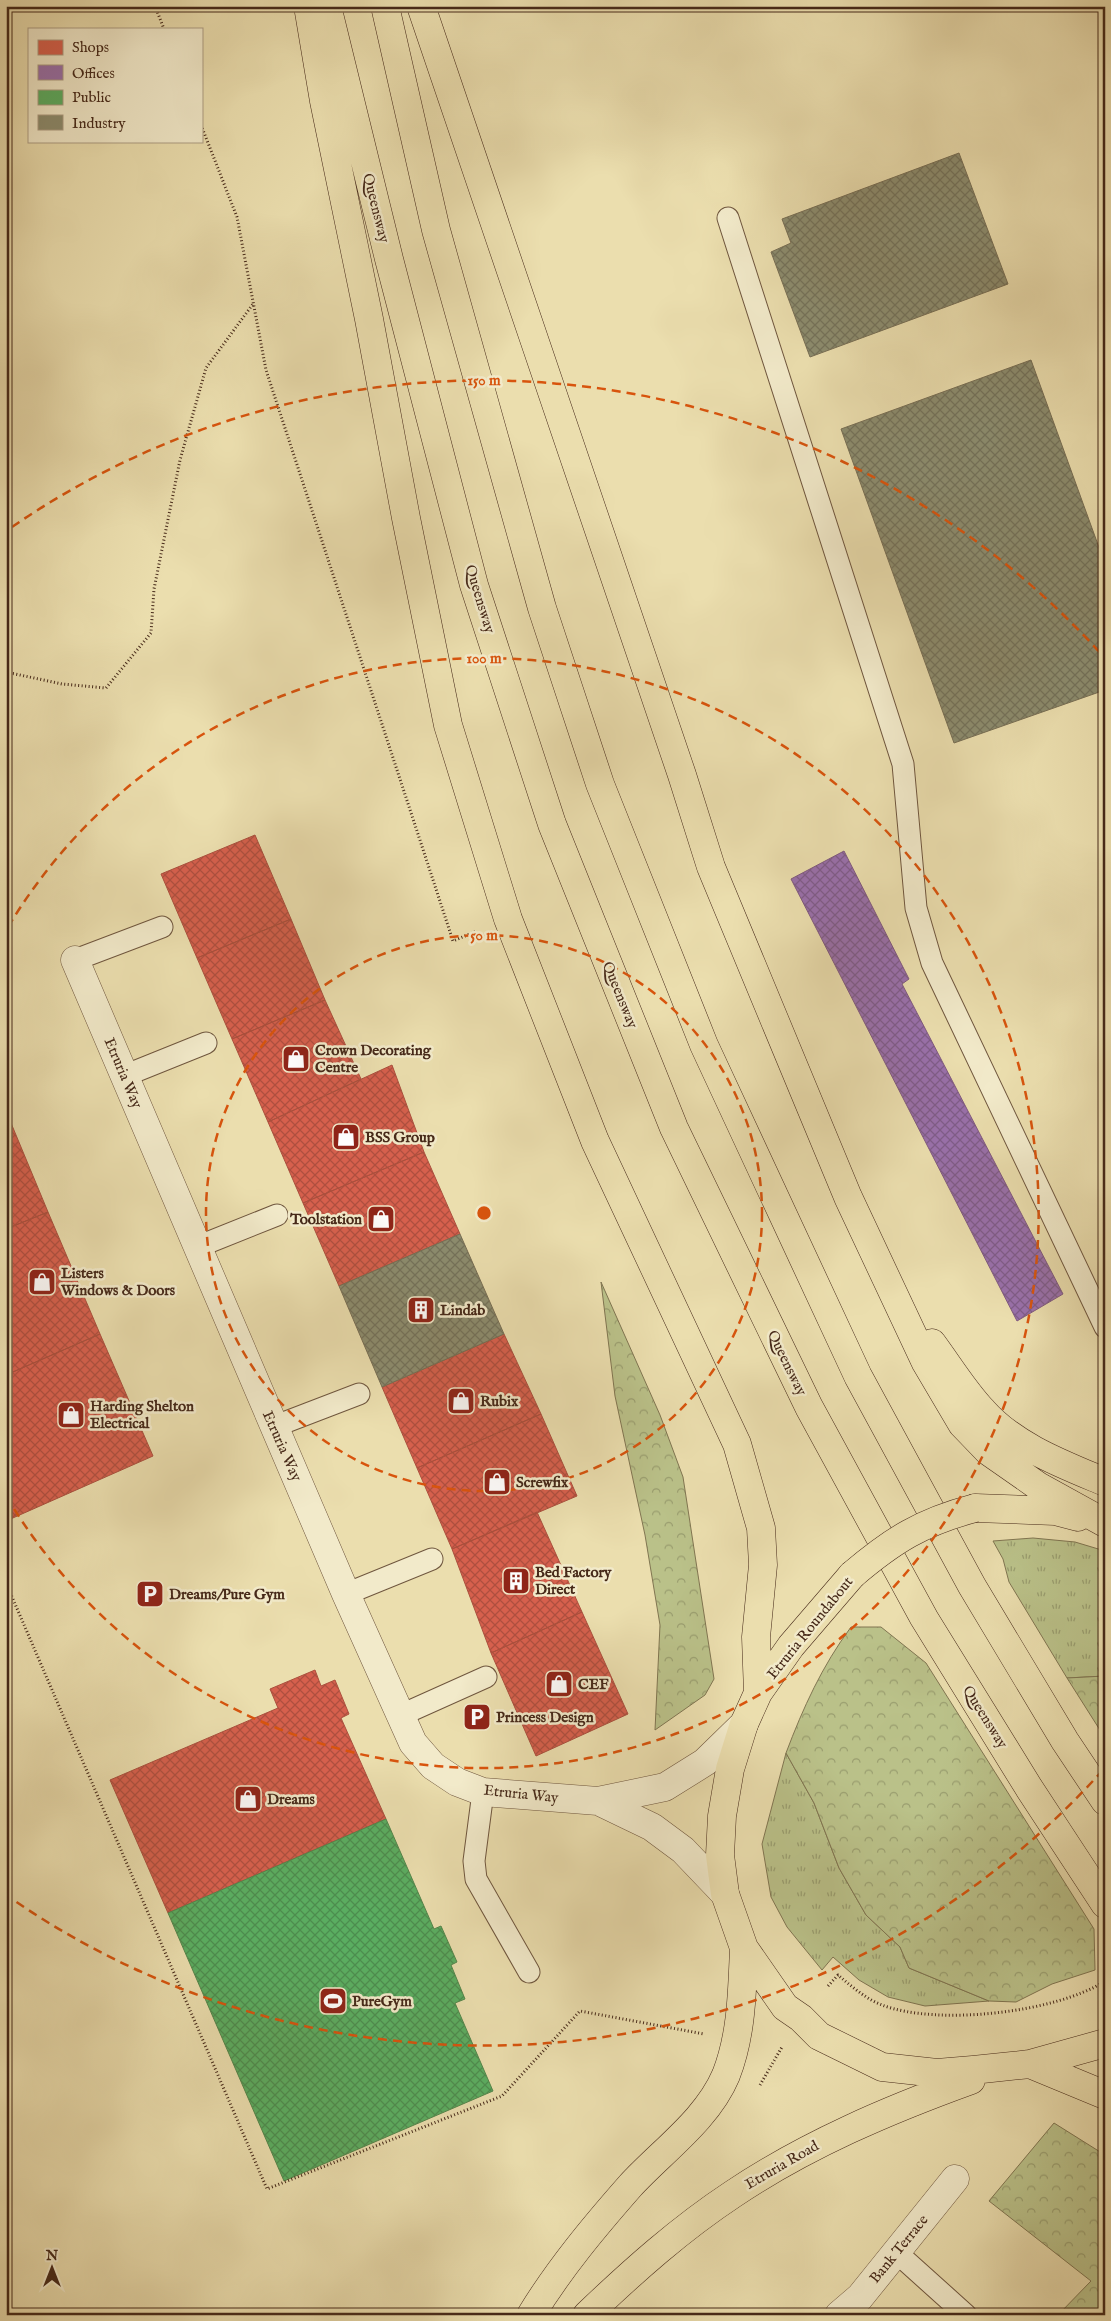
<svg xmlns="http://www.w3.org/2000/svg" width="1111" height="2321" font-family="'IM FELL English',serif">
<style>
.grass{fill:url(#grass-tufts);stroke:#807551}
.forest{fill:url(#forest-crowns);stroke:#807551}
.shops{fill:url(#shops-cross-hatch);stroke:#ab503d}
.offices{fill:url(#offices-cross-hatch);stroke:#805b7f}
.public{fill:url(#public-cross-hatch);stroke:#54864b}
.industry{fill:url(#industry-cross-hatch);stroke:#776e54}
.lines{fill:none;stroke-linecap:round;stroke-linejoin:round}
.lane-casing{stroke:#6f563e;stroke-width:23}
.street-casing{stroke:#6f563e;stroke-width:29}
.highway-casing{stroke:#462919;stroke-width:29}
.path{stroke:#462919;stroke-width:3;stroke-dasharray:1 2.5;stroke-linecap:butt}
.lane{stroke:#f2eaca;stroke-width:21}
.street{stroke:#f2eaca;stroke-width:28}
.highway{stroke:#ebdeae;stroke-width:28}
.highway-bridge-casing{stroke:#462919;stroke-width:29;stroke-linecap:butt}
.highway-bridge{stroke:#ebdeae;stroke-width:28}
.ring{fill:none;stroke:#d8540d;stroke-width:2.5;stroke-dasharray:9 6}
.labels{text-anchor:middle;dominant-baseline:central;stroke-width:5;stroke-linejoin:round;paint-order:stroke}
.street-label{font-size:15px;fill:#462919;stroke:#f2eaca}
.poi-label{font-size:15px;font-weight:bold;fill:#462919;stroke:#f2eaca;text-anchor:start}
.centre{fill:#d8540d;stroke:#f2eaca;stroke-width:2.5}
.ring-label{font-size:15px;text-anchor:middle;font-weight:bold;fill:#d8540d;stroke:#f2eaca;stroke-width:5;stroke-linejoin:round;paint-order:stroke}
</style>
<defs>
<pattern id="grass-tufts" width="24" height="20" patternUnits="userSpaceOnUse" patternTransform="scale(1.25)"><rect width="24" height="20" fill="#bac189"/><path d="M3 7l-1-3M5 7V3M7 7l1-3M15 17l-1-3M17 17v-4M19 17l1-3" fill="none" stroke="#999d6f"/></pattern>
<pattern id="forest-crowns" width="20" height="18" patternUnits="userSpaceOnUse" patternTransform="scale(1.25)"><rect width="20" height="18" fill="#bac189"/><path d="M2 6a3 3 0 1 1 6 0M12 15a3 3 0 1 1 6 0" fill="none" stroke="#999d6f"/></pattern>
<pattern id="shops-cross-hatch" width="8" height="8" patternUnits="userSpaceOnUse" patternTransform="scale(1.25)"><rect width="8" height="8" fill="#d6604d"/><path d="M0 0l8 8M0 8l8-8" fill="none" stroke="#af4f3f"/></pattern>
<pattern id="offices-cross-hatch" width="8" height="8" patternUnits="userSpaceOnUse" patternTransform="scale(1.25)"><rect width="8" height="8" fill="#9970ab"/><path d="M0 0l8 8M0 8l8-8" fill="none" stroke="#7f5c8a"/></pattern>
<pattern id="public-cross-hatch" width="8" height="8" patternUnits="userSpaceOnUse" patternTransform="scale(1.25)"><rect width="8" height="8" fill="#5aae61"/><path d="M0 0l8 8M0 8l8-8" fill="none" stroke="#4c8e4f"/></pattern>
<pattern id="industry-cross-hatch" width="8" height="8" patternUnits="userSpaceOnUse" patternTransform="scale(1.25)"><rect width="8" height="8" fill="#8c8c6e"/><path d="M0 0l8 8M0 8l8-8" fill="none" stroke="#74725a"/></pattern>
</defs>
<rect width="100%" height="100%" fill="#ebdeae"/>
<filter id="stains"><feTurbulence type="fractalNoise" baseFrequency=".004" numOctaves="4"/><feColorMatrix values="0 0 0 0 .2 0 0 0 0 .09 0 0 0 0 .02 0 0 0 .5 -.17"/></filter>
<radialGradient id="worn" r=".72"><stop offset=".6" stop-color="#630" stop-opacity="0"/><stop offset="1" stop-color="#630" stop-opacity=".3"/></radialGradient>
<path class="grass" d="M1033 1538 1075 1542 1105 1551V1676L1067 1678 1009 1582 1003 1559 993 1541Z
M786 1753 814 1803 839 1868 866 1915 900 1947 909 1968 989 2001 925 2006 888 1997 859 1980 833 1957 822 1970 787 1927 771 1897 762 1844Z"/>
<path class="forest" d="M601 1282 660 1415 683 1477 714 1679 705 1695 655 1730 660 1625 645 1535 615 1396Z
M851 1627H881L926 1663 1094 1929 1095 1970 1052 1984 1016 2002 989 2001 909 1968 900 1947 866 1915 839 1868 814 1803 786 1753C803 1708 822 1666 851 1627Z
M1105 1676V1738L1067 1678Z
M1054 2123 1105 2155V2315H1058L1091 2281 989 2201Z"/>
<path class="shops" d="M255 835 291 919 197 958 161 874Z
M291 919 325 1000 232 1039 197 958Z
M325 1000 361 1079 268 1122 232 1039Z
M392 1065 424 1152 303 1203 268 1122Z
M6 1111 48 1212 6 1229Z
M424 1152 460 1234 339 1286 303 1203Z
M48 1212 100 1334 6 1375V1229Z
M100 1334 153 1456 6 1521V1375Z
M504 1334 541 1414 417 1468 382 1387Z
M541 1414 577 1496 452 1549 417 1468Z
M537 1512 582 1612 491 1653 452 1549Z
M582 1612 628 1714 536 1756 491 1653Z
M315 1670 321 1686 335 1680 349 1714 341 1718 386 1819 168 1913 110 1780 278 1708 270 1689Z"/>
<path class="offices" d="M844 851 909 979 902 984 1063 1294 1017 1321 791 879Z"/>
<path class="public" d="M386 1819 434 1929 441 1926 457 1962 451 1965 465 1999 455 2003 493 2091 284 2181 168 1913Z"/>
<path class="industry" d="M959 153 1008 284 810 357 771 252 791 243 782 219Z
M1031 360 1105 564V690L954 743 841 429Z
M460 1234 504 1334 382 1387 339 1286Z"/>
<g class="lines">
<defs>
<path id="lane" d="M728 218 903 764 916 908 932 963 1105 1327
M75 960 162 927
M124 1076 206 1043
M197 1247 277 1215
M273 1427 359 1394
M346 1594 432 1559
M399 1716 486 1677
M483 1792 474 1861 476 1879 529 1972
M896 2252 966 2315"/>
<path id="street" d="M75 960 346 1594 413 1743 433 1766 457 1782 483 1792 598 1801 665 1787 705 1762 744 1724
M598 1801 652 1827 683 1850 725 1894
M839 2315 860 2297 955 2179"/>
<path id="highway" d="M308 6 324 101 369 319 406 518 448 725 508 919 595 1141 737 1444 761 1528 763 1565 756 1637 758 1693
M327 6 389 259 474 585 552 824 674 1128 809 1407 924 1618 1029 1788 1105 1904
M385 6 436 230 542 608 600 784 704 1045 858 1376 972 1586 1065 1741 1105 1801
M421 6 682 775 711 867 848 1197 926 1363 962 1424 988 1451 1038 1486 1105 1523
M932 1343C949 1366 964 1391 983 1411 1014 1446 1062 1464 1105 1482
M975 1508 1055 1511 1078 1517
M852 1575 791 1646 758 1693 744 1724 730 1769 722 1816 720 1855 725 1894 744 1948 785 2007 801 2018 819 2036 882 2067 937 2073 973 2070 1030 2064 1105 2043
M1030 2064 1105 2095
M531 2315C559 2269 594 2227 630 2186 662 2151 707 2120 726 2075 742 2034 742 1991 744 1948
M587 2315C633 2271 680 2229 733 2194 806 2145 888 2110 971 2080"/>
</defs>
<use href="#lane" class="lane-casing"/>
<use href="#street" class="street-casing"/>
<use href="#highway" class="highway-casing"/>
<path class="path" d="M155 6 164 29
M201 125 237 217 266 370 453 941 477 931
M6 672 62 684 106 688 151 633 154 589 180 460 206 368 253 304
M6 1583 267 2189 502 2096 580 2011 704 2034
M828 1986 838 1975C851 1986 866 1999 882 2005 936 2026 1056 2013 1105 1981
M760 2085 782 2047"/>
<use href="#lane" class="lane"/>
<use href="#street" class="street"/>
<use href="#highway" class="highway"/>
<defs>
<path id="highway-bridge" d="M852 1575C893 1540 922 1522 975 1508"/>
</defs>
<use href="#highway-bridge" class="highway-bridge-casing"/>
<use href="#highway-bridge" class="highway-bridge"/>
</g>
<g class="ring">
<circle cx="484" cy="1213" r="278"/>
<path d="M8 927A555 555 0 1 1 8 1499"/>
<path d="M1103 1770A833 833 0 0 1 12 1899M12 527A833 833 0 0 1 1103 656"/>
</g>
<defs>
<symbol id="shop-square" viewBox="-11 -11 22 22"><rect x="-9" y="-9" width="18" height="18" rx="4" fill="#8f2418" stroke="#f2eaca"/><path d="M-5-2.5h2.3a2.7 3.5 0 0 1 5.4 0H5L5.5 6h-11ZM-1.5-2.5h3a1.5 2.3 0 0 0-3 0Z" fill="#fff"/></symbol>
<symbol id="building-square" viewBox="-11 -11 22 22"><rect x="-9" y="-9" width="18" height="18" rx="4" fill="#8f2418" stroke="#f2eaca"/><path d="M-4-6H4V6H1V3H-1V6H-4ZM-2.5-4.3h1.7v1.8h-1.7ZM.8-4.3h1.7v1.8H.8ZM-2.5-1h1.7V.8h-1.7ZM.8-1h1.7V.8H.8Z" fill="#fff"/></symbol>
<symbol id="parking-square" viewBox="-11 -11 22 22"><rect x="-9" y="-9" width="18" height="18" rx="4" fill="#8f2418" stroke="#f2eaca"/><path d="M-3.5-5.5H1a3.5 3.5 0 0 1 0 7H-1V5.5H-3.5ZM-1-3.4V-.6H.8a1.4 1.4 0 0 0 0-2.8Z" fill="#fff"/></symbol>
<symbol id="stadium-square" viewBox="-11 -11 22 22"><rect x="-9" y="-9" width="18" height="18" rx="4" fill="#8f2418" stroke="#f2eaca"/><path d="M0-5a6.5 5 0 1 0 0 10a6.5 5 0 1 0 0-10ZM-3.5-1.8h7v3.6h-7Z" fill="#fff"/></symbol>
</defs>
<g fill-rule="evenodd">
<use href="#shop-square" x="280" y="1043" width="32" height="32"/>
<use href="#shop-square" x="330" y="1121" width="32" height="32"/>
<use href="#shop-square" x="365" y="1203" width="32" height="32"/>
<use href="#shop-square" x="26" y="1266" width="32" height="32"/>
<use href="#building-square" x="405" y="1294" width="32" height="32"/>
<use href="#shop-square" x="445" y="1385" width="32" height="32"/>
<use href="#shop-square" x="55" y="1399" width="32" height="32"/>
<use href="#shop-square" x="481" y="1466" width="32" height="32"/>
<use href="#building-square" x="500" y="1565" width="32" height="32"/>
<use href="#parking-square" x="134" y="1578" width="32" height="32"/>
<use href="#shop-square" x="543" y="1668" width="32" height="32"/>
<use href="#parking-square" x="461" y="1701" width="32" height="32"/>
<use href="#shop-square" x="232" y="1783" width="32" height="32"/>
<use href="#stadium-square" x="317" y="1985" width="32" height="32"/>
</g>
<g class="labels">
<g class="street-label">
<text transform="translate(376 208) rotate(76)">Queensway</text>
<text transform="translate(480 599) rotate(73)">Queensway</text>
<text transform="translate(620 995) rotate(68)">Queensway</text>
<text transform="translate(123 1073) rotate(67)">Etruria Way</text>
<text transform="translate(787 1363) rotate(64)">Queensway</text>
<text transform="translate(282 1446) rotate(66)">Etruria Way</text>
<text transform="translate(810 1628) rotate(-51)">Etruria Roundabout</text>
<text transform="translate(985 1717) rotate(58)">Queensway</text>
<text transform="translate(521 1794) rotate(6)">Etruria Way</text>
<text transform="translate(782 2165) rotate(-30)">Etruria Road</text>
<text transform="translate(899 2249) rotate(-51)">Bank Terrace</text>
</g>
<g class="poi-label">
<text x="315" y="1050">Crown Decorating<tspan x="315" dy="17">Centre</tspan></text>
<text x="365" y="1137">BSS Group</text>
<text x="362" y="1219" text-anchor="end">Toolstation</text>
<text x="61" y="1273">Listers<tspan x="61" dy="17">Windows &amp; Doors</tspan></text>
<text x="440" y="1310">Lindab</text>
<text x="480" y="1401">Rubix</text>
<text x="90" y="1406">Harding Shelton<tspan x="90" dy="17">Electrical</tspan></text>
<text x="516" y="1482">Screwfix</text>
<text x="535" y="1572">Bed Factory<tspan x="535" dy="17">Direct</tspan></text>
<text x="169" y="1594">Dreams/Pure Gym</text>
<text x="578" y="1684">CEF</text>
<text x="496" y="1717">Princess Design</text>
<text x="267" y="1799">Dreams</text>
<text x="352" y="2001">PureGym</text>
</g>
</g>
<circle cx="484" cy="1213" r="8" class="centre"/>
<g class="ring-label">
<text x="484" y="385">150 m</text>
<text x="484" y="663">100 m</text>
<text x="484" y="940">50 m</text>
</g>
<rect width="1111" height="2321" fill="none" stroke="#ebdeae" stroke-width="25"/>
<rect x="8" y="8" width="1096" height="2306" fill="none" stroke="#462919" stroke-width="2.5"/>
<rect x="12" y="12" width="1086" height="2296" fill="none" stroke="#462919"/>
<rect x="28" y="28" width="175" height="115" fill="#f2eaca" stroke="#ad9d83"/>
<rect x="38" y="40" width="25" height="15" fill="#d6604d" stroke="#ad9d83"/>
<text x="72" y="52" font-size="15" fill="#462919">Shops</text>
<rect x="38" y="65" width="25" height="15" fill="#9970ab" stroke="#ad9d83"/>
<text x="72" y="78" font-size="15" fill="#462919">Offices</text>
<rect x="38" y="90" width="25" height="15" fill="#5aae61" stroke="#ad9d83"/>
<text x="72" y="102" font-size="15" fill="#462919">Public</text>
<rect x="38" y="115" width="25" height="15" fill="#8c8c6e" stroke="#ad9d83"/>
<text x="72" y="128" font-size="15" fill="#462919">Industry</text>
<g transform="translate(52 2268)" stroke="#f2eaca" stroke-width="4" paint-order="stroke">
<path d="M0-4L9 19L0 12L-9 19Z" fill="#462919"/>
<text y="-8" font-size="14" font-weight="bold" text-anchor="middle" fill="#462919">N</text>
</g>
<rect width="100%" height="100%" filter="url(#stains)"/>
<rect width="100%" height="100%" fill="url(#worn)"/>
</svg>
